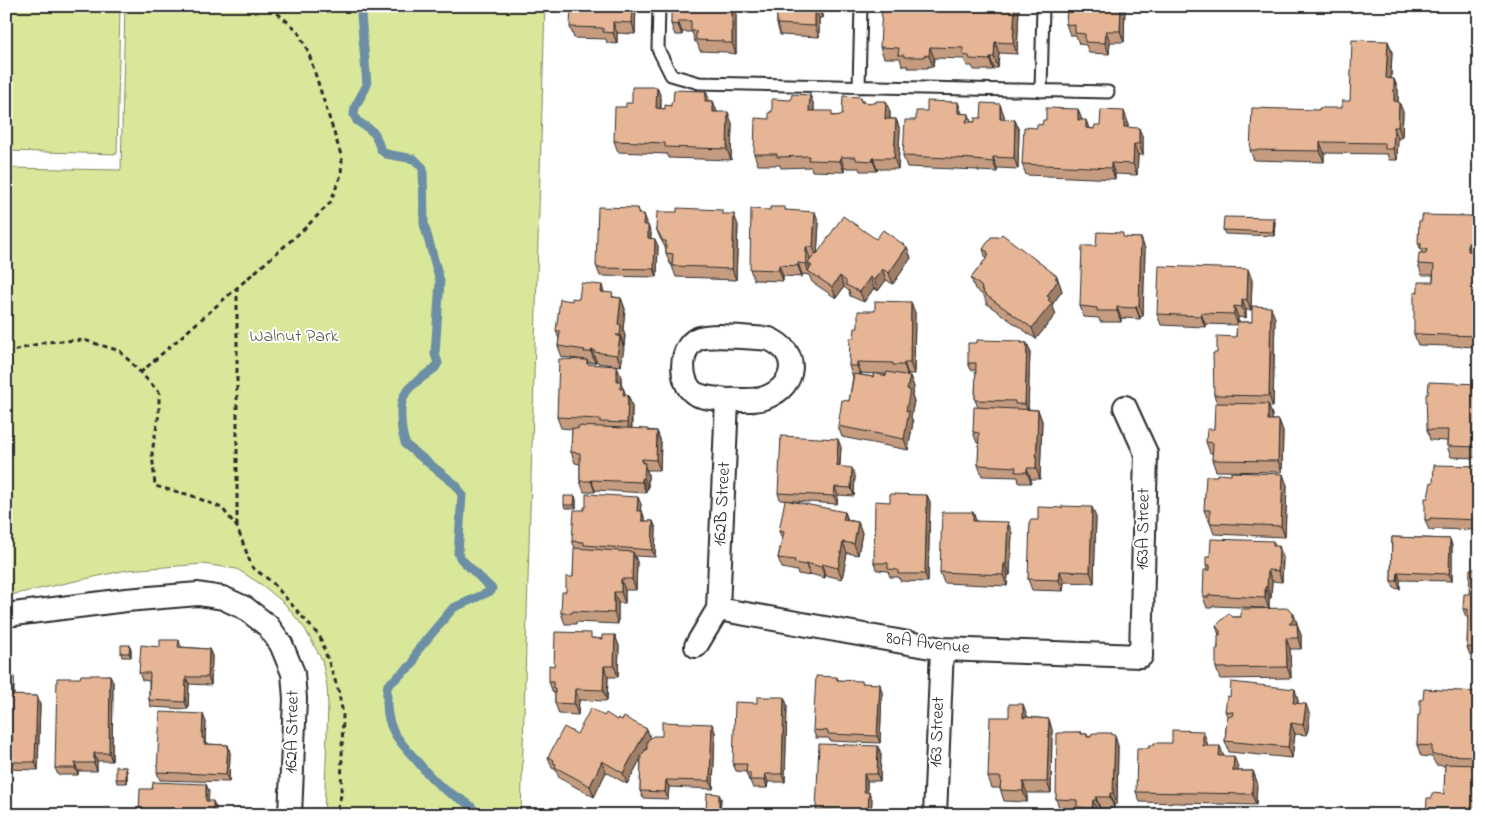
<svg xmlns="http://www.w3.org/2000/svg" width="1485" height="821" font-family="'Indie Flower',sans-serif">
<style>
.green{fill:#d8e79a;stroke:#828962}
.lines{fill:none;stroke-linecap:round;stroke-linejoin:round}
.stream{stroke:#6d8fa6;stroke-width:9}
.service-casing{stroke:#2b2b2b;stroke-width:15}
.minor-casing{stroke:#2b2b2b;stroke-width:26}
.path{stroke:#2b2b2b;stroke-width:3;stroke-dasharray:5 4;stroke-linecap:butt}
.service{stroke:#fff;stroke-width:11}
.minor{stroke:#fff;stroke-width:22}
.wall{fill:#c59c80;stroke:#2b2b2b;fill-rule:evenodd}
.shaded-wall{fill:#a07f68;stroke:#2b2b2b}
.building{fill:#e5b595;stroke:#2b2b2b}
.labels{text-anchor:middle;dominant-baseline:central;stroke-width:4;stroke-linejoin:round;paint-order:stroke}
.park-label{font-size:18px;fill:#565a47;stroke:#fff}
.street-label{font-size:18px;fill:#2b2b2b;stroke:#fff}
</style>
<rect width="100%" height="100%" fill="#fff"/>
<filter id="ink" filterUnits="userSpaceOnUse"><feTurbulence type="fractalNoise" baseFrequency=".02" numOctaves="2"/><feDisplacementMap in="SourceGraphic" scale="10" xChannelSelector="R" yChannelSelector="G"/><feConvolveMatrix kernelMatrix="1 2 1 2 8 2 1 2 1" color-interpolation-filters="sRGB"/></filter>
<g filter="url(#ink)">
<path class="green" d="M6 6H120L117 154 6 151Z
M125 6H545L521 815H324L328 705 327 686 322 660 305 629 284 603 262 585 237 569 203 564 127 570 6 596V168L121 170Z"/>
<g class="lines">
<path class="stream" d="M373 6 361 15 367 85 355 107 354 115 357 121 368 128 375 134 381 150 386 154 414 159 423 168 424 224 440 281 435 354 438 363 435 368C414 384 399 389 401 417 401 427 402 435 406 445L456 485 462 495 458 553 461 559 492 589 491 591 453 608 417 651 413 664 388 685C386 690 387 695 387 700 386 729 399 741 417 761 425 771 433 781 444 789 455 798 470 800 477 815"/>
<defs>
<path id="service" d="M659 6 658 49 671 75 699 83 1108 92
M859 87 861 6
M1041 91 1043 6"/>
<path id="minor" d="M718 609 942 649 1141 656 1146 453 1125 407
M6 615 126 600 198 594 223 598 245 608 268 626 281 644 293 673 295 699 290 815
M696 646 718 609 727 400C739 399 756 402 767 397 797 385 800 352 769 339 752 338 711 333 697 339 679 348 679 382 694 393 704 399 716 398 727 400
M935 815 942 649"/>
</defs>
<use href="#service" class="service-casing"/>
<use href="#minor" class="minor-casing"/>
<path class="path" d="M6 353 45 342 84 340 120 351 159 392V414L152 452 155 486 190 495 222 508 237 527 252 567 272 582 320 637 338 689 343 714 341 795 336 815
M140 373 304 229 330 203 341 175 342 158 308 51 297 30 269 6
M237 526V288"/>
<use href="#service" class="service"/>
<use href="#minor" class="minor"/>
</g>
<path class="wall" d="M636 6 635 34 617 33V44L607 43 606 39 574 38 570 27Z
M674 6H736V54L728 53 727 52 700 51 697 42H695L692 32H682V35H675L671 24Z
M777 6H838L837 12 822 11V18H819V37L780 35 777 24Z
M1064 6H1125L1124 42H1110L1109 54 1089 53 1086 45 1079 44 1076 35H1070L1066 24 1067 7Z
M1019 9 1017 54 999 53 998 68H994L993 70H974L972 66H967L964 59 934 58 933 67 928 66V68H908V66H902L900 58H884L880 47Z
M1388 41 1392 52 1391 79H1394L1398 90V102H1399L1403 112 1402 138H1398L1397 160H1389L1387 154 1324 153V162L1254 160 1250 150 1319 110 1342 108 1350 101Z
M657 87 661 98V109H665L671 106 673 102 706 91 709 101H713L717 112 732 123 731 160 669 158 667 154 618 152 614 141 626 107Z
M810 95 814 106V111L834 116 842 115 861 97 863 102 890 112V119H896L900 130 898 169H877V171H860L859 168H844V172L812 171 811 167 781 168 780 165H758L754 154 772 112 791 100Z
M962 114H969L971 122H975L981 118 1004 115V119L1015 120 1019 131 1018 169 997 168V172L978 171V170L907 167 903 156 916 120Z
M1082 120 1089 128 1094 129 1100 125 1128 122V127L1143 138V155H1138L1137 175 1115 174V179L1026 175 1022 164 1037 128 1042 125Z
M638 208 640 214 647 222 646 225 651 233V238L658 246 657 277 600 276 596 265Z
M786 210 819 223 817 254 876 239 907 247 911 258 893 284 886 280 878 291 874 288 864 302 850 296 849 291 844 287 836 298 812 282 809 275 802 274V277L783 276V281L754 280 750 269Z
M723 214 738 225 736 280 710 279V278L676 277 672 266V264H670L666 253V249L660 238 656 228Z
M1274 218 1275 222 1274 236 1225 234 1223 230Z
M1475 228 1479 230V250H1477V252H1479V347L1418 345 1414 334 1418 292 1433 282V275H1422L1418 264 1422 253 1418 243Z
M1124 238H1141L1145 249 1143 316 1140 317V319L1121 318V322H1100L1099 318 1084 317 1080 306 1096 246Z
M983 249 1058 280 1062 291 1052 305 1056 314 1036 339 987 304 984 296 975 289 971 278 986 259Z
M1252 280 1251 310H1246V318L1238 317V322H1252L1275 318 1273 407H1269L1272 415V420H1279L1283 431 1282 472 1216 471 1212 460 1213 453H1210L1206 442 1214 429 1217 403 1214 395 1217 353 1236 337 1237 325 1205 324V327L1161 325 1157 314Z
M604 292 614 297 621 298 625 309 623 329 625 336 621 366 598 363 597 361H596L595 363 588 362 587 360 588 364 621 377V383L623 389 626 395H628L632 406V429L657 431 661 442 660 470H647L648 474V489H646V493L595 490V492H584L580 481V464L575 463 571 452 572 429 561 428 557 417 586 360 562 357 558 346 559 339 556 331 572 301Z
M911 302 915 313 914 374H908V376H910L914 387 912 395 914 401 911 417 913 422 908 450 842 437 838 426 849 401 853 377 849 366 858 328 875 311ZM861 373 874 374 873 377 861 375ZM875 374H886V376Z
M1021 341V343H1027L1030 351 1028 409 1038 410 1042 421 1040 479H1031V483H1019L1018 477 982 476 978 465 979 443H977L973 432 978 407 975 400 976 370H971L968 363 977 343Z
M1479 384V458L1451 457 1447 446V441L1430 440 1427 430Z
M841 447 840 466 855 476 854 496 838 495 837 504 780 500 778 493Z
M1479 466V530L1434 529V531L1429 530 1425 520 1428 498 1433 483Z
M1287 485 1285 537 1214 534 1210 523V521L1208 520 1204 510Z
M927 495 930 502 928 582 900 581 899 577H890L888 571 877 570 874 563 890 502Z
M575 496 576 500V508H565L564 505Z
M641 504 640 511H642L645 521H653L656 529 655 557 635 556 637 562 636 590H625V603H618V624L576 622V624H565L561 613 566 592 573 577 575 548 572 541Z
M845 512 848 520 858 522 862 533 858 555 847 553 842 579 825 575V578L810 574V576L798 574 797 571 782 568 778 558 782 539 779 531Z
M973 512 976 521 1012 533 1010 575H1008L1007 586 944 583 940 572Z
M1096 517 1094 583 1064 582 1063 591 1032 590 1028 579 1038 520Z
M1392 537 1450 539 1452 546V581L1400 580V589L1394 588 1391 581Z
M1273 541 1275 546 1283 557 1282 582 1272 581 1271 598H1269V608L1293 612 1301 635V649H1290L1291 678 1220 679 1216 668 1219 635 1216 626 1233 617H1241L1264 608 1213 606 1212 608H1207L1203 597 1207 570 1206 565 1210 557Z
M1479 569V655H1470L1467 647 1468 617H1466L1463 609Z
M615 635 619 646 618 677H608L607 701 579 700 578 715 559 714 555 703V693H553L549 682 554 666 593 638 602 639Z
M179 640 181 647 209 649 212 656 211 685 189 684 188 709 151 707 149 700V681L142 680 139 673 160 647Z
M131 649V657H122L121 653Z
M6 670H11L14 678V696H37L40 704 38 770 6 769Z
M110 675 113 682 112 761H97V771H78V775H58L55 768 80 678Z
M837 677 838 680 863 683 882 692 880 743 830 741 829 738H816L813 730Z
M1479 692V760H1478L1479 815 1432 798 1444 794 1445 766 1436 765 1432 757 1421 756 1417 745 1420 715Z
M784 697 787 705 785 782H768L767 788H753L750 781H749L746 772 736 771 733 764 757 703Z
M1298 700V703L1310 715 1307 735 1295 734 1292 758 1229 752 1225 741 1227 716 1225 711Z
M1027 715V717L1049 719 1052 730 1051 793H1027V802L1004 801 1000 788H992L988 777 1009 717Z
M604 716 617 720H622L647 729 650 739 712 724 715 732 713 789 669 787 668 799 643 798 640 791 641 758 627 784 606 772 594 797 559 778 556 770 552 768 548 757Z
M206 722 205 740 206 744 228 745 230 753 229 782 160 780 157 772Z
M1081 732 1082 734H1087L1088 737 1113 735 1118 746 1117 804H1114V808H1100V811H1097L1096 815H1080L1078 811 1060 810 1056 799 1063 733Z
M1207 742V746L1223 756 1238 767V771H1253L1257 782 1256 805 1140 802 1136 792 1149 748 1154 745Z
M878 746 881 754 880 781H867V792L872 799 871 815H818L816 810Z
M127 771V783H117L116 779Z
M721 798 720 815H708L706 811Z"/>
<path class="shaded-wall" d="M632 6H636L635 34 632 23Z
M732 6H736V54L732 43Z
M818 6H820L822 11V18Z
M1015 6H1018L1019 9 1017 54 1013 43Z
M1121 6H1125L1124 42 1120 31Z
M815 7 819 18V37L815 26Z
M678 21 682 32V35L678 25Z
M613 22 617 33V44L613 33Z
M1106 31 1110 42 1109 54 1105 43Z
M1388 41 1392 52 1390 89 1386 78Z
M995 42 999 53 998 68 994 57Z
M930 47 934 58 933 67 929 56Z
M990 57 994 68 993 70 990 60Z
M1394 79 1398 90V112L1394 101Z
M657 87 661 98 660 119 656 108Z
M706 91 710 102 705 101Z
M810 95 814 106 813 121 809 111Z
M713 101 717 112H713Z
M886 101 890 112 889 130 885 119Z
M958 102 962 113V124L958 113Z
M1399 102 1403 112 1402 138 1398 127Z
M1000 104 1004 115V130L1000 119Z
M1078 109 1082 120H1078Z
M1124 111 1128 122 1127 138 1124 127Z
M728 112 732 123 731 160 727 149Z
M896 119 900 130 898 169 894 158Z
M1015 120 1019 131 1018 169 1014 158Z
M1086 120 1090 131 1086 128Z
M1394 127 1398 138 1397 160 1393 149Z
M1139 128 1143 138V155L1139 144Z
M1320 142 1324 153V162L1320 151Z
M1134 144 1138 155 1137 175 1133 164Z
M841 157 844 168V172L840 161Z
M993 157 997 168V172L993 162Z
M873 158 877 169V171L873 161Z
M1111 163 1115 174V179L1111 168Z
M815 212 819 223 817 258 813 247Z
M644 214 647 222 646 232 643 225Z
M734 214 738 225 736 280 732 269Z
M1471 216 1475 227 1477 239 1473 228Z
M1274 218 1275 222 1274 236 1273 232Z
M648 225 651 233 650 246 648 238Z
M1141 238 1145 249 1143 316 1139 305Z
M655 239 658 246 657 277 654 269Z
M1473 239 1477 250V254L1473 243Z
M1468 243 1472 254 1468 251Z
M806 247 810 258V264L808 263 810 268V272L808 271 806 264Z
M907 247 911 258 893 284 889 273Z
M798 263 802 274V277L798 266Z
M779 265 783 276V281L779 270Z
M882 269 886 280 878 291 874 280Z
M1248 269 1252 280 1251 310 1247 300Z
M840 276 844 287 836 298 832 287Z
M1057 276 1062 291 1052 305 1056 314 1036 339 1032 328 1047 296Z
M870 277 874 288 864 302 860 292Z
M602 285 605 296 601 292Z
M621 298 625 309 623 329 625 336 624 346 620 335 618 324Z
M1242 299 1246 310V318L1242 307Z
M911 302 915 313 914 374 910 363Z
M1136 306 1140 317V319L1136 308Z
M1234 306 1238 317V325L1234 314Z
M1117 307 1121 318V322L1117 311Z
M1271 307 1275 318 1273 407 1269 396Z
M1201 313 1205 324V327L1201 316Z
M620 337 624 348 621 366 617 355Z
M1027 343 1030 351 1028 412 1025 404Z
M592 350 596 361 595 363 591 352Z
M857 362 861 373V377L857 366Z
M904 363 908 374V376L904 365Z
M617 366 621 377V383L628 400 627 406 617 381Z
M910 376 914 387 912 395 914 401 911 417 913 422 908 450 904 439 907 389Z
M628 395 632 406 631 434 627 423Z
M1268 404 1272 415V431L1268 420Z
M1038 410 1042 421 1040 479 1036 468Z
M1279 420 1283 431 1282 472 1278 461Z
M657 431 661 442 660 470 656 460Z
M838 439 841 447 839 473 837 466Z
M642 459 648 474V489L644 478Z
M852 468 855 476 854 496 851 488Z
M1027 468 1031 479V483L1027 472Z
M1283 474 1287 485 1285 537 1281 526Z
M642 478 646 489V493L642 482Z
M591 480 595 490V492L591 481Z
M835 487 838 495 837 504 834 496Z
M927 495 930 502 928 582 925 574Z
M575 496 576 500V508L574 505Z
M638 497 641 504 640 519 637 511Z
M1092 507 1096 517 1094 583 1090 572Z
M642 511 645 519 644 528 642 521Z
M845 512 848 523 843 520Z
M973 512 977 523 973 521Z
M653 521 656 529 655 557 652 550Z
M858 522 862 533 858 555 854 544Z
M1008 522 1012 533 1010 575 1006 564Z
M1450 539 1452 546V581L1449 574Z
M843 542 847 553 842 579 838 568Z
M1279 546 1283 557 1282 582 1278 571Z
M633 552 637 562 636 590 632 579Z
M806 563 810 574V576L806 565Z
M822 564 825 575V578L821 567Z
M1004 564 1008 575 1007 586 1003 575Z
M1268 570 1272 581 1271 598 1267 587Z
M1060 571 1064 582 1063 591 1059 580Z
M1398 572 1400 580V589L1397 581Z
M621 579 625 590V603L621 592Z
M1265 587 1269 598V609L1265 598Z
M614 592 618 603V624L614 613Z
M1293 612 1297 623V631L1289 624Z
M1297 624 1301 635V649L1298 638Z
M615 635 619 646 618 677 614 666Z
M1286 638 1290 649 1291 678 1287 667Z
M130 645 131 649V657L129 653Z
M209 649 212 656 211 685 208 677Z
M604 666 608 677 607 701 603 690Z
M11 670 14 678 13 703 11 695Z
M110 675 113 682 112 761 109 753Z
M186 677 189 684 188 709 185 702Z
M880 684 882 692 880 743 877 736Z
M575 689 579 700 578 715 574 704Z
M1295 689 1298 700 1297 714 1293 703Z
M37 696 40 704 38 770 35 762Z
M784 697 787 705 785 782 782 774Z
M1023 704 1027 715V729L1023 718Z
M1306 704 1310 715 1307 735 1303 725Z
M203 714 206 722 205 740 207 746 206 752 202 738Z
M1049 719 1052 730 1051 793 1047 782Z
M1291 723 1295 734 1292 758 1288 747Z
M712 724 715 732 713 789 710 781Z
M647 729 651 740 627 784 623 773Z
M1203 731 1207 742V757L1203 746Z
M1115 735 1118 746 1117 804 1113 793Z
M228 745 230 753 229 782 226 775Z
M878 746 881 754 880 781 877 774Z
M1220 746 1224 757 1219 756Z
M1474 749 1478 760V767L1474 756Z
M94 753 97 761V771L94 763Z
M1234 756 1238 767 1237 782 1233 771Z
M602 761 606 772 594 797 590 786Z
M75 763 78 771V775L75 768Z
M126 767 127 771V783L126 779Z
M1253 771 1257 782 1256 805 1252 794Z
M765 774 768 782 767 788 765 780Z
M864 774 867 781V799L864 792Z
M666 780 669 787 668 799 665 792Z
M1023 782 1027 793V802L1023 791Z
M206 784 209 791 208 808 206 801Z
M869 792 872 799 871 815H869L868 812Z
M1110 793 1114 804V808L1110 797Z
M719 794 721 798 720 815 719 811Z
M1096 797 1100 808V811L1096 800Z
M1093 800 1097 811 1096 815H1095L1092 808Z
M213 801 216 808V815H213Z"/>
<path class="building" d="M571 6H632V23L613 22V33L603 32V28L570 27Z
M674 6H732V43H724V41L696 40V31H691V21H678V25L671 24V7L674 8Z
M777 6H818V7H815V26L777 24Z
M882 6H1015L1013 43 995 42 994 57H990V60L970 59 969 56 963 55V48L930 47 929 56 924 55V57H904V55H898L899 48 880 47Z
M1067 6H1121L1120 31H1106L1105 43 1085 42V34L1075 33V25L1066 24Z
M1352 40 1388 41 1386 78 1394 79V101L1399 102 1398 127H1394L1393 149H1385V143L1320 142V151L1250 150 1252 108 1319 110V108H1342V101H1350Z
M632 87H657L656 108 665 109V105L671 106V102H673L674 90 706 91 705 101H713V112H728L727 149 665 147V143L614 141 615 107H626V103H632Z
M792 94 810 95 809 111H832V116L842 115 843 96 861 97V102L876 103V101H886L885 119H896L894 158H873V161L856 160V157H841L840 161 808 160 809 156 777 157V154H754L755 118 769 119V112H772V99L791 100Z
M927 101 958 102V113L969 114V118L967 119 966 122H975V118H981L982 103 1000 104V119L1015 120 1014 158 993 157V162L974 160V159L903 156 905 120H916V111H927Z
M1046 108 1078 109V120H1086V128L1094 129 1095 125H1100L1101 110 1124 111V127L1139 128V144H1134L1133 164 1111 163V168L1022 164 1024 127 1037 128V124L1042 125 1043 120H1046Z
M598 207 638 208V214H644L643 225H648V238L655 239 654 269 598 268 596 265Z
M770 207H785V210L815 212 813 247H806V264L798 263V266L779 265V270L750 269 751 209 770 210Z
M677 208 722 210V214H734L732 269 706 268V267L672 266 673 254 666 253V241H663L656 228 657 212H677Z
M1422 215 1471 216 1473 228 1478 229V239H1473V243H1468V251L1479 252V336L1414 334V293L1418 292V282H1433L1434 265 1418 264 1419 253H1426L1427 249H1421V243H1418L1419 221H1422Z
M843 216 876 239 883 230 907 247 889 273 882 269 874 280 870 277 860 292 846 285V281L840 276 832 287 808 271 812 266 808 263 816 253 817 254Z
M1224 217 1274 218 1273 232 1223 230Z
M1097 232 1123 233V237L1141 238 1139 305 1136 306V308L1117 307V311H1097V308L1080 306 1082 246H1096Z
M1002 234 1057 276 1055 278 1058 280 1047 296 1050 298 1048 300 1052 303 1032 328 983 293 984 291 981 289 982 287 971 278 989 255 987 254 988 252 983 249 991 237H999Z
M1159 266 1248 269 1247 300 1242 299V307L1234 306V314L1201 313V316L1157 314Z
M581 283 602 285 601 292 613 293 612 297 621 298 618 324 621 325 620 335H616L620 337 617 355 594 352V350H592L591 352H584L585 350 558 346 560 331H556L560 299 572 301V298L579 299Z
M875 301 911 302 910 363H904V365H893V363L857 362V366H849L850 338H854L855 328H858V311H875Z
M1252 306 1271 307 1269 396 1214 395 1213 353H1217V336L1236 337 1237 322H1252Z
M977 340 1021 341V343H1027L1025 404H1015V401L975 400 976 363H968V343H977Z
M559 359 587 360V364L617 366V381H621L620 389H624L623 395H628L627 423 600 422V419L557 417Z
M887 372 910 376 907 389 910 390 906 411H909L904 439 838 426 842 400 849 401 854 374 873 377 874 373 886 376Z
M1429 382 1479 384V447L1447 446 1448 430H1427L1426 394H1428Z
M1215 403 1268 404V420H1279L1278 461 1212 460 1213 443 1206 442 1207 429H1214Z
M974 407 1038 410 1036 468H1027V472H1015L1016 467 978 465 979 433 973 432Z
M578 426 648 429V431H657L656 460 642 459V463H645L644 478H642V482L591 480V481H580V453L571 452 572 428 578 429Z
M781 436 838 439 837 466 852 468 851 488 835 487 834 496 778 493Z
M1434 465 1479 466V520L1430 518V520H1425V498H1428L1431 482 1433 483Z
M1231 472 1283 474 1281 526 1210 523V510H1204L1206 476H1217V474L1231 475Z
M586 494 638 497 637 511H642V521H653L652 550 584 545V542L572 541 574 510H584V507H586Z
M890 494 927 495 925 574H898V570L888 569V563H874L875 501 890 502Z
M564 496H575L574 505H564Z
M785 500 845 512 843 520 858 522 854 544 843 542 838 568 822 564 821 567 806 563V565L794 563 795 560 778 558 784 532 779 531Z
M1062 506 1092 507 1090 572 1060 571 1059 580 1028 579 1030 520H1038V507L1062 508Z
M942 512H973V521L1008 522 1006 564H1004L1003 575 940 572Z
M1392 537 1450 539 1449 574 1398 572 1397 581H1391Z
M1211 539 1273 541V546H1279L1278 571 1268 570 1267 587H1265V598L1209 595V597H1203L1204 570H1210V565H1206V557H1210Z
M574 548 633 552 632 579H621V592H614V613L572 611V613H561L562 592H566V577H573Z
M1470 569H1479V648L1467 647 1468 609H1463L1464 594H1469Z
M1288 608 1293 612V620L1289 624H1297L1298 638H1286L1287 667 1216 668V649H1218V635H1220V631L1216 626 1229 613 1233 617H1241V609Z
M555 632 591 633V638L602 639V635H615L614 666H604L603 690 575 689 574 704 555 703V688H553V682H549V665L554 666Z
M160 640H179L178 647 209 649 208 677H186L185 702 149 700 150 673H139L141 645 160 647Z
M121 645H130L129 653H121Z
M6 670H11V695L37 696 35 762H6Z
M81 675H110L109 753H94V763H75V768H55L57 678H80Z
M816 676 837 677V680L862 681V683L880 684 877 736 828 734V731L813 730Z
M1231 682 1295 689 1293 703 1306 704 1303 725 1291 723 1288 747 1225 741 1227 716H1232L1233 712 1225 711 1227 696 1230 697Z
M1424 689 1479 692V749H1474V756L1432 755V746L1417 745 1418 715H1420V700L1423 699Z
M757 697H784L782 774H765V780H750V773H746L747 764H733L735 702 757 703Z
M1009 704H1023V718L1025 717 1049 719 1047 782H1023V791L1000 790 1001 777H988L990 717H1009Z
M591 708 604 716 606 713 617 720 618 718 622 720 624 717 647 729 623 773 602 761 590 786 555 767 556 764 553 763 554 760 548 757 564 727 577 734Z
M160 712 203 714 202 738H204V744L228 745 226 775 157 772Z
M662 722 712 724 710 781 666 780 665 792 640 791 641 755 647 749V741L653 736H662Z
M1172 730 1203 731V746H1220L1219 756H1234L1233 771H1253L1252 794 1136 792 1137 748H1149V745H1154V743H1172Z
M1063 732H1081V734H1087V737H1091V734L1094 733H1112V735H1115L1113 793H1110V797H1096V800H1093L1092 808 1077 807V800L1056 799 1057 733H1063Z
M819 744 878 746 877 774H864V792H869L868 812 816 810Z
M1445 764 1479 765V815H1426L1427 798H1432V793L1444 794Z
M116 766 126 767V779H116Z
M153 782 206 784V801H213V815H139L140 789H152Z
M707 793 719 794V811H706Z"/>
</g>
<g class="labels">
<g class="park-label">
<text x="294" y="337">Walnut Park</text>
</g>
<g class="street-label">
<text transform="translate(723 504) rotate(-87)">162B Street</text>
<text transform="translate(1144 529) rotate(-89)">163A Street</text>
<text transform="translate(928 644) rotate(7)">80A Avenue</text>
<text transform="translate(293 732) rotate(-89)">162A Street</text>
<text transform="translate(938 732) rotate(-88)">163 Street</text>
</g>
</g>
<rect width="1485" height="821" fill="none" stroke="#fff" stroke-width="25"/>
<rect x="12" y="12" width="1460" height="796" fill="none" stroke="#2b2b2b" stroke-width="2" filter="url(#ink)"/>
</svg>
